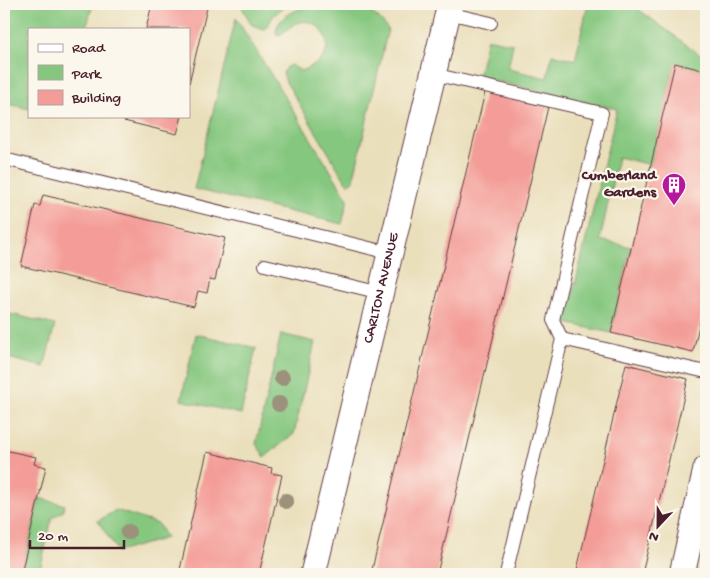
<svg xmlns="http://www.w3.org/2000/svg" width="710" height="578" font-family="'Gochi Hand',sans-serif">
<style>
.green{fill:#85c77f;stroke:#687355}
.building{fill:#f49d98}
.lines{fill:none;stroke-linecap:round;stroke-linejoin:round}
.service-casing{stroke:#623c41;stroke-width:14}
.minor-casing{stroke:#623c41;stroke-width:27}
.service{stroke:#fff;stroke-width:12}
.minor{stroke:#fff;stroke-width:25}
.tree{fill:#9c917a}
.labels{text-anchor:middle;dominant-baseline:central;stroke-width:4.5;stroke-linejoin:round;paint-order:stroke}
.poi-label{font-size:15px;font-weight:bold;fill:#4a1f2b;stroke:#fbf7ec;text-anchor:end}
.street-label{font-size:15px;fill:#4a1f2b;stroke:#fbf7ec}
</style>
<rect width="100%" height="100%" fill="#fbf7ec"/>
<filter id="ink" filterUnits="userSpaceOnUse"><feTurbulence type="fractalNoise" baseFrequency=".02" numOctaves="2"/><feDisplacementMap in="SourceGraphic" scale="10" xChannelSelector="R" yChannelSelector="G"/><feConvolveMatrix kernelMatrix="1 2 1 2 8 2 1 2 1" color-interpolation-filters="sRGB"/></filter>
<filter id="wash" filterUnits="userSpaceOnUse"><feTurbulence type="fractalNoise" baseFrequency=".0096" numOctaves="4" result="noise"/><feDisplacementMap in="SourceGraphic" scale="20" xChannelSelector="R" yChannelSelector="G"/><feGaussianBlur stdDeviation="1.12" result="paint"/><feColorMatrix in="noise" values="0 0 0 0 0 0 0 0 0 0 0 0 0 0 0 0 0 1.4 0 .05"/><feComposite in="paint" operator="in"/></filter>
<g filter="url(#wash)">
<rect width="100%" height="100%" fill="#eadfbb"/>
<path class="green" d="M4 4H93L86 29H29V109L4 103Z
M240 4H293C285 6 277 11 272 18 269 23 268 26 264 29L252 25Z
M314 4C346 4 367 1 388 29L353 181 351 183 348 184 346 182 286 82 283 73 286 67 291 65 301 71C309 67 319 64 324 56 334 40 318 18 300 22 292 24 286 31 280 35L276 34C276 15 299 9 314 4Z
M588 4H631L706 59V71L675 64 651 165 618 157 600 240 631 247 611 333 566 323 617 109 478 77 487 38 513 44 508 69 547 78 552 54 575 60Z
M236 18 348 199 342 224 194 189Z
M11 314 55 325 44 367 4 357V344Z
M196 334 256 348 241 414 181 400Z
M281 334 315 342 294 434 265 457 256 444Z
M39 498 65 505 63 511 52 518 39 574H21Z
M116 510 158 524 166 538 118 552 98 521Z"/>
<g id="blocks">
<path class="building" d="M152 4H208L189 83V29H146Z
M675 63 706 71V295L693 352 611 333Z
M485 92 548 107 437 574H371Z
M125 116H182L177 134 124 121Z
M43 195 225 238 215 280 210 279 207 293 198 291 194 307 21 266 35 205 40 206Z
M626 364 688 379 642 574H576Z
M4 450 36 457 34 464 46 467 21 574H4Z
M207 452 272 468 271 473 282 475 259 574H179Z"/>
</g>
</g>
<g filter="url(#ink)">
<use href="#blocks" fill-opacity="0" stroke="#623c41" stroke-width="1"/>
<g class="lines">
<defs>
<path id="service" d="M448 13 491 23
M433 74 602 113 553 320 562 339 506 574
M4 159 390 253
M265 265 381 293
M562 339 706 372"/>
<g id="minor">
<path id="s1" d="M313 574 450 4"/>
<path d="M682 574 706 469"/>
</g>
</defs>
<use href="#service" class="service-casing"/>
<use href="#minor" class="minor-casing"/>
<use href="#service" class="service"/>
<use href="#minor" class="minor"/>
</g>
<g class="tree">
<circle cx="282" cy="378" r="8"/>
<circle cx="279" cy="404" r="8"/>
<circle cx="286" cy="501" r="8"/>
<circle cx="128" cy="532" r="8"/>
</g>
</g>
<defs>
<symbol id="building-pin" viewBox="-11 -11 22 30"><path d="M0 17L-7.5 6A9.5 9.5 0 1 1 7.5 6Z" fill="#b5179e" stroke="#fbf7ec"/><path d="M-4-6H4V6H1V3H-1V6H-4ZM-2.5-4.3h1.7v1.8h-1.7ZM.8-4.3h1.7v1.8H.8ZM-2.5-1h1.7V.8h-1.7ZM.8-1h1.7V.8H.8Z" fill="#fff"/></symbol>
</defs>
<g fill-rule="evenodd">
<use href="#building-pin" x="660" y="171" width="28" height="38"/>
</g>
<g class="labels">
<g class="poi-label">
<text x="656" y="176">Cumberland<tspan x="656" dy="17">Gardens</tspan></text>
</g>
<g class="street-label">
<text stroke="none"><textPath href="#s1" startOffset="294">CARLTON AVENUE</textPath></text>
</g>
</g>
<rect width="710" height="578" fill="none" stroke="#fbf7ec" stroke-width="20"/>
<rect x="28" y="28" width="162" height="90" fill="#fbf7ec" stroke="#b4a19f"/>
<rect x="38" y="44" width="25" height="8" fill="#ffffff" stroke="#b4a19f"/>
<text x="72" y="52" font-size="15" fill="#4a1f2b">Road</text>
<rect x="38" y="65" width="25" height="15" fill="#85c77f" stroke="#b4a19f"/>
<text x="72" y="78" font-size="15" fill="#4a1f2b">Park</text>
<rect x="38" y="90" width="25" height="15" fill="#f49d98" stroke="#b4a19f"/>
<text x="72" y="102" font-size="15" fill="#4a1f2b">Building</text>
<g transform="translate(658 526) rotate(202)" stroke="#fbf7ec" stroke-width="4" paint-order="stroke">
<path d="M0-4L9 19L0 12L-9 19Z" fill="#4a1f2b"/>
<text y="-8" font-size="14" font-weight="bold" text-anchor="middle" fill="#4a1f2b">N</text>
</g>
<path d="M30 540v8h94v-8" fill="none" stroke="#4a1f2b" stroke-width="2.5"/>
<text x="38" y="540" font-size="15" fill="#4a1f2b" stroke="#fbf7ec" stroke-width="4" paint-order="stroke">20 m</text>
</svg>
